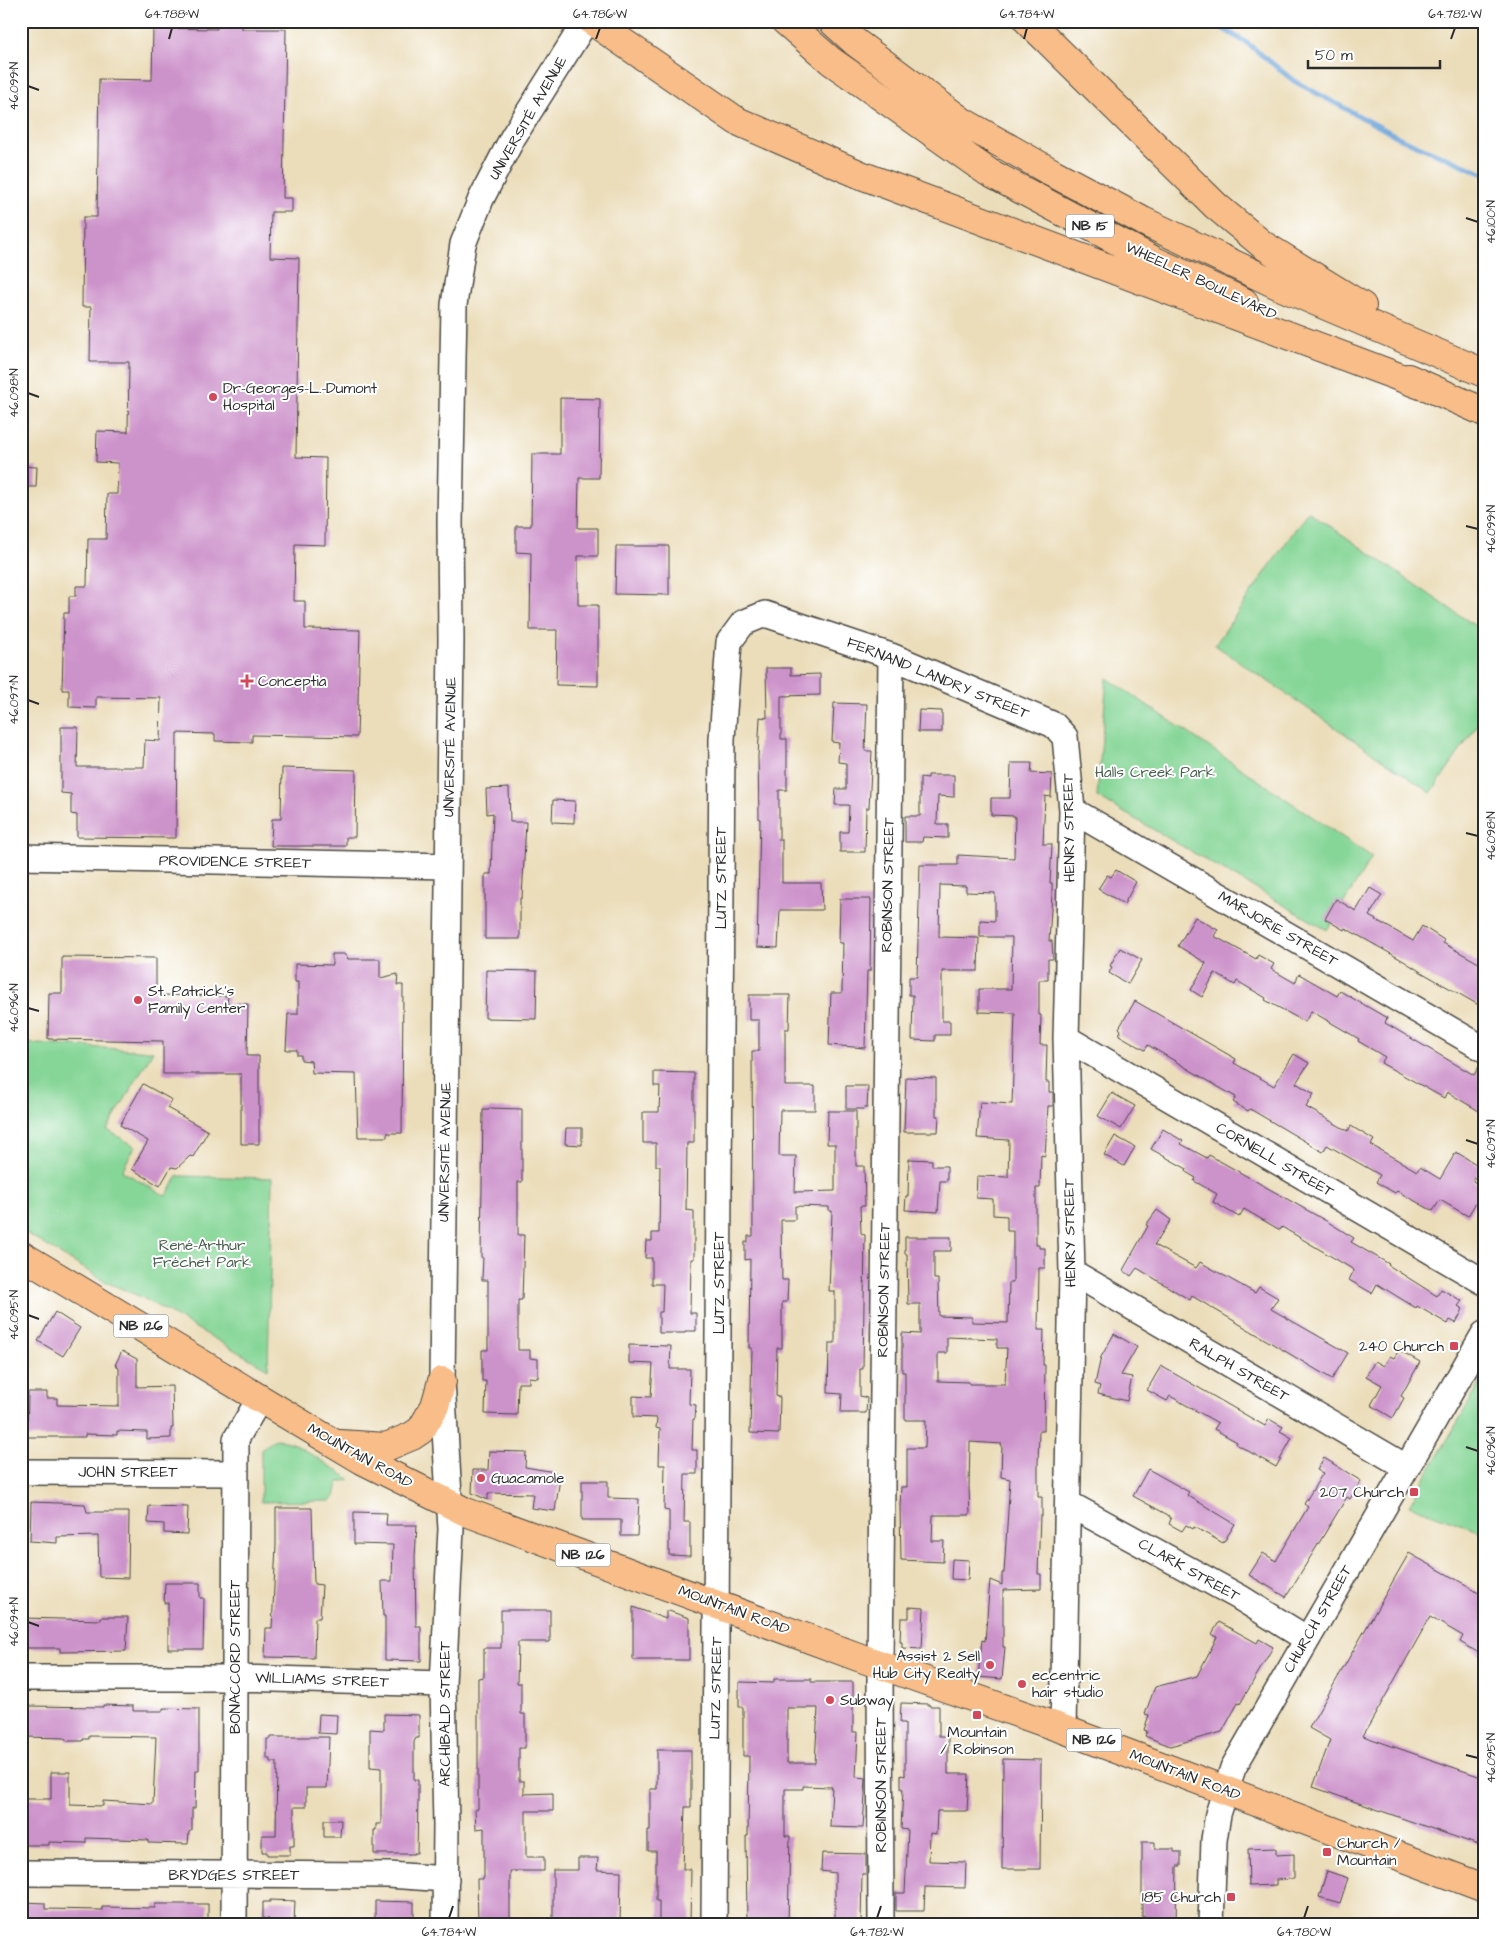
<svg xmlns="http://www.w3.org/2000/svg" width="1505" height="1945" font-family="'Architects Daughter',sans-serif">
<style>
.green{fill:#86d697;stroke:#588061}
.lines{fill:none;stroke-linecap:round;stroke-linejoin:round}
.stream{stroke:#6aa3d9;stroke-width:5}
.building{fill:#cc92ca;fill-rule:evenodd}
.minor-casing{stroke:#484640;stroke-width:28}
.major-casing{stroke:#484640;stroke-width:30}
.highway-casing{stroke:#484640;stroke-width:30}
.minor{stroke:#fff;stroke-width:25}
.major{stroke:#f8bd88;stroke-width:28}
.highway{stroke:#f8bd88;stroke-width:28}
.ticks{fill:none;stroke:#2b2b2b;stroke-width:2}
.poi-dot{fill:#d1495b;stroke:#fff;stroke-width:2}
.labels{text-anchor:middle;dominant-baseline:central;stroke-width:4;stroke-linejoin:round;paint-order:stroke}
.shield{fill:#fff;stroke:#6b6b6b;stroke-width:1}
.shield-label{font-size:14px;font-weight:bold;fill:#2b2b2b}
.street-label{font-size:15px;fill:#2b2b2b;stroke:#fff}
.poi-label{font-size:15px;fill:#2b2b2b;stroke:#fff;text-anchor:start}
.park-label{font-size:15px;fill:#465e4b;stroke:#fff}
.neatline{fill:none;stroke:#2b2b2b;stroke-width:2}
.ticks-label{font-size:12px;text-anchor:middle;fill:#2b2b2b}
</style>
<rect width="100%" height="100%" fill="#fff"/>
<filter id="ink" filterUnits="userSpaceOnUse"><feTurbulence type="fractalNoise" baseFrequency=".02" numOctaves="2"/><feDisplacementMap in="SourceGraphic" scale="10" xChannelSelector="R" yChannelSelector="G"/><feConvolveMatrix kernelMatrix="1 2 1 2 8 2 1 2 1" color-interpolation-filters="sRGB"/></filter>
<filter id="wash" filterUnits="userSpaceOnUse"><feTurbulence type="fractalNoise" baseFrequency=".0096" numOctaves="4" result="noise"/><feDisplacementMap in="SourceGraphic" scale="20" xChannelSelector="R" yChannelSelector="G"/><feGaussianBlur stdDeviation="1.12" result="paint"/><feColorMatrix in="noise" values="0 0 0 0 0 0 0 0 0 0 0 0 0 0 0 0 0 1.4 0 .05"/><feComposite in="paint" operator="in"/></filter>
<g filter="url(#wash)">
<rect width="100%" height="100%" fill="#ebddba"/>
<path class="green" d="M1308 511 1484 632V716L1431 793 1215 645Z
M1107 678 1372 857 1327 930 1097 797Z
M21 1043 153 1051 107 1130 135 1146 122 1171 166 1196 178 1176 272 1178 268 1369 141 1297 106 1282 21 1230Z
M1484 1377V1533L1409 1505Z
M277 1439 295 1444 350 1479 338 1483 335 1497 330 1501 261 1502V1450L271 1441Z"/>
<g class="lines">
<path class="stream" d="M1210 21 1247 43 1294 81 1402 139 1484 174"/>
</g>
<g id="blocks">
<path class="building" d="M217 21H242V29H286L283 198H292V212H271L270 257 299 258 296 457 326 458 325 545 295 544 294 601H305V629L360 630 357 737 252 735V742L215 741V734L177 733 176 838 77 837V815L71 814V794L61 793V727H78L77 767H144L145 740 160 741 161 698 96 697V708L69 707V690H62L64 613H69V596H76V586H87L88 539H106L107 494H117L118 463 96 462 97 431 128 432 129 362H90L91 307H82L83 217H97L99 79 152 80 153 28 217 29Z
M560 398 600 399 599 478H579L578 528H598V556H578V605H598V686L556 685 557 630H530L531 553 516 552V526H531L532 454H560Z
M21 466 37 467 36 487H21Z
M616 546H669V595L615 594Z
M766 668H791V675L820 674V695L781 696V739H787V790H779V840H782V883H821L822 910H780L778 948 757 947 760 819H759L758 757 760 717 767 718Z
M834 703 867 704 865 751H872L869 808H866L865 852H840V832H848L849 805H835L836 789H846V763L838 762 839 743 832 742Z
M919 710 942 711V732H918Z
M1011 763H1032L1031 773 1052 774 1051 797 1045 796 1043 844H1052L1050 883H1052V894L1049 941H1052L1053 959H1048V980H1039V1015H1041L1040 1045H1047L1046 1082H1049V1092H1053V1106H1048L1045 1156 1041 1155 1040 1188H1036V1245H1039V1248H1045V1268H1039L1038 1330H1044L1043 1365H1045L1044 1431H1039L1038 1464V1497H1042V1516H1040L1038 1574H1041V1589L1003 1590V1647H1005L1002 1679 978 1677 982 1640 985 1641 990 1580 1002 1585V1573H1004L1010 1479 1001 1477 1002 1444 970 1442 969 1487 970 1515H933L932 1541H944L943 1562 901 1560 900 1506 901 1487H907V1448H925L926 1420H905V1372H902V1333L920 1334V1304H908L907 1254H905V1237H951V1251H934V1279H938L939 1316 972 1317V1322L1008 1323V1322L1009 1282H1013V1231H1007V1216L993 1215V1199L976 1198 977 1176 1008 1177 1009 1140 977 1138 980 1102 1012 1104 1015 1013 979 1012V989H1011L1012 937H980V920L995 921V893L966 892V886L940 885 939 937 979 938 978 971H942V1021H950V1035H935V1041L912 1040 913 995H909V977H917L920 865H958V855L1014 858 1015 816 991 815V798H1010ZM947 1337 997 1339V1348H1007L1005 1384H969V1382L938 1381V1353H947Z
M282 768 356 770 355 837H346V846H271L272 819H281Z
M928 775H954V797L938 796 937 824H948V838L923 837 922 842H905V816H920V777L928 778Z
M509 788 510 822H526L522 898H520V939H485V874H491L493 813 487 814 486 789Z
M553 800 575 801 574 823 552 822Z
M1116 870 1136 882 1124 904 1098 889 1107 875 1111 877Z
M1370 888 1382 895 1369 916 1413 941 1422 926 1444 940 1443 943 1484 966V1008L1421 972 1402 960 1345 928 1344 930 1325 919 1336 899 1356 911Z
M840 899H871L870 971H867L865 1048 829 1045 831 993H842L843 943H839Z
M1195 917 1218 930 1214 936 1256 959 1258 955 1274 964 1271 969 1295 983 1299 974 1337 996 1340 991 1387 1018 1385 1023 1474 1075 1481 1063H1484V1103L1479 1111 1447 1092 1444 1098 1381 1063 1385 1057 1358 1041 1359 1039 1311 1011 1305 1022 1265 1000 1266 998 1237 981 1235 985 1215 973 1202 997 1191 990 1206 963 1178 946Z
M1120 948 1142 960 1128 984 1109 973 1112 967 1110 966Z
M332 954H344L348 959H380V978L398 974 397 985H403L402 1133H387V1137H358L356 1074 312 1073 311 1061 301 1060V1055H297V1050H286L288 1014H298V982H295V964L332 965Z
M62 957 156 958V995L228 996 227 1004H248L247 1056H259V1144H241V1074H163V1041L48 1039 49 993H62Z
M486 970 537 971 536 1019 485 1018Z
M749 995H790L789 1029H785V1086H815V1110H780L779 1156H796L795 1192 835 1191V1144H827L828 1111H856V1166H864L865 1206H860L861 1233 865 1235 863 1369H860V1396L867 1398 866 1413H841L842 1394 828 1393 829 1343H835V1291H829L832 1211H829V1207L795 1206V1220H781L782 1280H788L787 1302H782V1348H777L776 1396 780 1397 779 1434 750 1433 752 1348H749L750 1259 745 1260V1242H748V1236H753L752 1051H759V1020H749Z
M1135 1001 1236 1059 1234 1063 1274 1086 1294 1054 1309 1063 1296 1083 1314 1094 1306 1107 1348 1131 1351 1126 1374 1140 1371 1145 1417 1171 1420 1167 1440 1179 1456 1152 1481 1167 1473 1181 1484 1189 1468 1216 1440 1200 1433 1211 1397 1191 1395 1193 1376 1182 1380 1175 1327 1145 1323 1152 1250 1109 1248 1111 1233 1102 1236 1097 1227 1092 1148 1045 1145 1050 1119 1035 1121 1030 1119 1028Z
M654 1072 694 1073V1143H687L686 1210 694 1211V1259H691L690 1313H696V1331H685V1333H659V1312H662L663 1284H652V1258H645L646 1241H652V1233H659L660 1166H656V1143H643V1112H659L660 1086H654Z
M906 1077 936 1078V1116H939L938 1132H904Z
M143 1084 172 1100 167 1108 208 1131 193 1157 190 1156 177 1168 171 1167 160 1186 132 1169 148 1141 120 1125Z
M846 1086H868L867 1108H864V1109H846Z
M1112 1093 1135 1106 1121 1129 1098 1116Z
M489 1108 522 1109V1182H518V1235H524L522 1300H518V1350H530V1358L538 1359V1378L529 1377V1383H518L517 1415 485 1414 486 1381H482V1350H488V1280H482L483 1258 481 1257 483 1110H489Z
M566 1128H582V1145L565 1144Z
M1163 1129 1183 1141 1181 1144 1207 1158 1209 1155 1328 1222 1354 1238 1351 1242 1389 1264 1388 1265 1437 1296 1441 1289 1462 1301 1458 1306 1463 1309 1456 1323 1450 1320 1448 1324 1417 1306 1416 1308 1377 1284 1372 1293 1349 1280 1354 1270 1282 1227 1280 1230 1244 1209 1239 1217 1213 1202 1217 1194 1194 1181 1196 1178 1186 1172 1187 1169 1151 1149Z
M1115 1136 1135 1147 1124 1166 1104 1155Z
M909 1159 932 1160V1166H947V1181H940L938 1212 905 1210 906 1196H908Z
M1157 1210 1171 1220 1154 1245 1196 1268 1200 1262 1255 1293 1259 1287 1278 1298 1271 1309 1348 1353 1332 1379 1192 1296 1190 1300 1137 1268 1131 1276 1123 1270 1148 1226 1146 1225Z
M55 1312 80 1328 63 1356 38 1341Z
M1114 1334 1137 1347 1121 1375 1132 1377 1127 1401 1098 1394 1100 1386 1095 1384 1101 1357Z
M629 1345 671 1346 670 1369H690L689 1404 696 1405 695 1419H693L692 1450H697V1474H685L684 1522H690V1556L669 1555V1511L664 1510 665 1465H659L660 1429 656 1428 657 1418 633 1417V1396L651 1397 653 1364 629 1363Z
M1399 1350 1420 1362 1401 1396 1404 1398 1393 1418 1371 1405 1382 1385 1366 1376 1375 1361 1384 1366 1390 1356 1394 1358Z
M122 1351 137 1359V1387L172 1386 173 1428H171V1438L147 1439V1432L117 1431V1435L85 1434V1437H27L28 1392H47V1398H57V1405L119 1406V1367L115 1365Z
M1161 1366 1265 1426 1269 1419 1283 1427 1280 1431 1292 1438 1276 1467 1236 1444 1237 1442 1214 1429 1218 1423 1170 1396 1167 1401 1147 1390Z
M489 1451 526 1452 525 1467 555 1472 554 1477 560 1478 555 1511 531 1508 533 1494 488 1493V1500L472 1493 473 1470H488Z
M1324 1458 1361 1481 1350 1499 1347 1497 1286 1597 1249 1575 1263 1553 1276 1561 1308 1507 1304 1504 1323 1473 1317 1470Z
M1148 1469 1189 1492 1187 1495 1235 1524 1223 1543 1194 1527 1193 1529 1186 1525 1182 1531 1169 1524 1171 1519 1168 1515 1133 1496Z
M582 1481H608V1498L639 1499 637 1536H621V1520H582Z
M31 1502 85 1504 87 1512H129L128 1578 99 1577 98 1536 57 1537V1543L30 1541Z
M149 1506 188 1507 187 1534 164 1533V1524L148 1523Z
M276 1508H312L314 1584 322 1585 320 1618H315L314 1658 265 1657 266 1628H272L276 1545Z
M354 1512 387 1513 386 1525H417L415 1557 416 1626H421V1661L385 1660V1616H383L382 1581H392L393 1545 354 1544Z
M1409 1553 1484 1595V1656L1460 1642 1463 1636 1430 1617 1363 1736 1484 1778V1847L1313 1787 1330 1740 1309 1728Z
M952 1559 969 1560 968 1580 951 1579Z
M165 1583H200V1598H204L203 1649H168V1603H164Z
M633 1607 666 1619V1610L689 1618V1660H633Z
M909 1607 924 1608 922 1649 902 1648V1642H900L901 1618H909Z
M501 1610H550V1642H518L517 1683H521V1714H525V1748H519V1781H524V1794L553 1793V1811H526V1857H544V1871H510V1924H478L477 1879H483L484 1877V1828L476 1829 475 1809H478V1678L484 1677V1648H501Z
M101 1617H128L126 1651 60 1652V1648H21V1618L101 1620Z
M1219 1622 1257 1643 1259 1639 1273 1647 1240 1704 1238 1703 1222 1732 1170 1746 1145 1736 1147 1731 1144 1730 1149 1715 1145 1714 1155 1687 1197 1676 1217 1637 1212 1634Z
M774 1679H811V1682H853V1732H858L856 1777 866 1778 863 1828 830 1827 832 1787 803 1786V1789H785V1836H790L788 1924H747L746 1836H748L749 1756H743V1707H739V1682L774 1683ZM787 1708H818L815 1763H787Z
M901 1703 929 1704V1706H939V1736H948V1774H969L967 1811H937L936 1834 930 1833 929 1861 966 1862 965 1888 925 1887 924 1911H896V1893H905L908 1830 901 1829 903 1789H901V1775L905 1776V1723H900Z
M103 1705 133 1706V1711H163V1708L199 1709V1770H196L195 1808H192V1830L189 1832 188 1844 148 1843V1840L86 1838V1843L49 1842V1845H21V1799H51V1772H70V1805L103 1806V1801L153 1804 156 1737 89 1736V1739H83V1741H67L65 1738 24 1737V1710H26V1706L103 1707Z
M319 1714 337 1715 336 1734 318 1733Z
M384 1714 419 1715V1738H416L414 1742V1780H418V1799L417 1853H414V1854H374V1830H376V1824H381V1768L370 1767V1729L384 1730Z
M270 1737H329L327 1788H306V1807H294V1846H290V1855H267V1852H262V1835H276L277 1762H270V1759H267V1739H270Z
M657 1750H691V1807H685L683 1869H691L690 1924H659V1901H656V1851H648V1830H650V1789H657Z
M1003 1759 1041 1760 1040 1869H1002Z
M324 1820H341L340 1837H324Z
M1142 1842H1155V1849H1174V1852H1181V1866H1177L1176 1924H1149L1150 1917H1142Z
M1276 1848V1855L1294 1854V1879L1276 1880V1885L1249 1886 1248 1849Z
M822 1853 866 1854V1874H862L861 1924H835V1873L821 1871Z
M578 1858H598L597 1870 621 1871 620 1924H553V1870H578Z
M1327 1871 1348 1878 1340 1903 1319 1897Z
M270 1900 295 1901 294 1922 269 1921V1919H263V1902H270Z
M375 1901 414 1902V1924H375Z
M24 1902 45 1903V1909L102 1910V1907L155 1908V1904H208V1924H24Z"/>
</g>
</g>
<g filter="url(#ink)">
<use href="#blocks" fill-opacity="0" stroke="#484640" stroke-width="1"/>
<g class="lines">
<defs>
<path id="minor" d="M1072 810 1484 1049
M21 857 448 866
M1066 1038 1484 1282
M1072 1272 1406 1467
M21 1472 235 1473
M1069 1504 1239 1597 1307 1639
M21 1678H236L443 1684
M21 1873 389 1875 446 1879
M234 1924 236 1439 260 1398
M445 1924 446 1825 443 1684 451 1529 442 1381 451 640 450 522 454 305 463 244 481 199 513 137 586 21
M714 1924 722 739 729 642 743 623 765 614 891 656 1054 725 1065 737 1072 810 1066 1038 1072 1272 1063 1729
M881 1924 880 1664 891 656
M1211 1924 1214 1840 1218 1814 1233 1768 1484 1334"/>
<path id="major" d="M21 1255 362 1460 466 1512 861 1658 1063 1729 1484 1888
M340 1444 386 1447 412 1436 421 1430 435 1406 442 1381"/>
<path id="highway" d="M592 21 737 121 861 175 1423 386
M785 21 831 61 988 172 1155 261 1244 302
M832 21 855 42 963 122 1053 173 1143 221 1282 287 1484 373
M1028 21 1216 206 1263 245 1362 306
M1408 378 1484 412"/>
</defs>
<use href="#minor" class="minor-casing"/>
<use href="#major" class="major-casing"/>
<use href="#highway" class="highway-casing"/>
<use href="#minor" class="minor"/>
<use href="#major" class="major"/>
<use href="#highway" class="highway"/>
</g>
</g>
<path class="ticks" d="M169 39 172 28M596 39 600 28M1024 39 1027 28M1451 39 1455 28M28 86 39 90M1466 218 1478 222M28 393 39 397M1466 526 1478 529M28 700 39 704M1466 833 1478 836M28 1008 39 1011M1466 1140 1478 1144M28 1315 39 1319M1466 1447 1478 1451M28 1622 39 1626M1466 1755 1478 1758M449 1918 453 1906M877 1918 881 1906M1304 1918 1308 1906"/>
<g class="poi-dot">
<circle cx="213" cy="397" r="5"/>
<path d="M244.5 673.5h5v5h5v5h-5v5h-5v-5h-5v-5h5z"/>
<circle cx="138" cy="1000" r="5"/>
<rect x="1449" y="1341" width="10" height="10" rx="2.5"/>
<circle cx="481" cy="1478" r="5"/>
<rect x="1409" y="1487" width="10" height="10" rx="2.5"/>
<circle cx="990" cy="1665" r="5"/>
<circle cx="1022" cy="1684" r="5"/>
<circle cx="830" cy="1700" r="5"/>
<rect x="972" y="1710" width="10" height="10" rx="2.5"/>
<rect x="1322" y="1847" width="10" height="10" rx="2.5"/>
<rect x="1226" y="1892" width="10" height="10" rx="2.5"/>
</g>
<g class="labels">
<g class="shield">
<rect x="1066" y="214.5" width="48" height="23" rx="4"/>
<rect x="113.5" y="1314.5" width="55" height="23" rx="4"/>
<rect x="555.5" y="1543.5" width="55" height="23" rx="4"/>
<rect x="1066.5" y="1728.5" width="55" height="23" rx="4"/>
</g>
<g class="shield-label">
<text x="1090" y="226">NB 15</text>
<text x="141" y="1326">NB 126</text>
<text x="583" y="1555">NB 126</text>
<text x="1094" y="1740">NB 126</text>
</g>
<g class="street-label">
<text transform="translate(528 118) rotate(-60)">UNIVERSITÉ AVENUE</text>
<text transform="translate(1201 281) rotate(25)">WHEELER BOULEVARD</text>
<text transform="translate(938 678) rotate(22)">FERNAND LANDRY STREET</text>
<text transform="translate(450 747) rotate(-89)">UNIVERSITÉ AVENUE</text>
<text transform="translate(1069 828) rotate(-91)">HENRY STREET</text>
<text transform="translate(235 862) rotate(1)">PROVIDENCE STREET</text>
<text transform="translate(721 878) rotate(-90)">LUTZ STREET</text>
<text transform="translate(888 885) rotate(-89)">ROBINSON STREET</text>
<text transform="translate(1278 929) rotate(30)">MARJORIE STREET</text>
<text transform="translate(445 1152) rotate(-89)">UNIVERSITÉ AVENUE</text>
<text transform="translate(1275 1160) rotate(30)">CORNELL STREET</text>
<text transform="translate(1070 1233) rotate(-91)">HENRY STREET</text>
<text transform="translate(719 1283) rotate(-90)">LUTZ STREET</text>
<text transform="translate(884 1290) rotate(-89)">ROBINSON STREET</text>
<text transform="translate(1239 1370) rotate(30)">RALPH STREET</text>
<text transform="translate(360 1456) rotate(29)">MOUNTAIN ROAD</text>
<text x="128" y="1472">JOHN STREET</text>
<text transform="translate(1189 1570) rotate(29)">CLARK STREET</text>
<text transform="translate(734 1610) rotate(20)">MOUNTAIN ROAD</text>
<text transform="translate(1318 1619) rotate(-60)">CHURCH STREET</text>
<text transform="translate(235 1657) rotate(-90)">BONACCORD STREET</text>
<text transform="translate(322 1680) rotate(2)">WILLIAMS STREET</text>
<text transform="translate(716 1688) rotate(-89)">LUTZ STREET</text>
<text transform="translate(445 1714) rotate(-90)">ARCHIBALD STREET</text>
<text transform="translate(1185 1775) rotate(21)">MOUNTAIN ROAD</text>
<text transform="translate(881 1785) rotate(-90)">ROBINSON STREET</text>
<text x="234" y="1875">BRYDGES STREET</text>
</g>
<g class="poi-label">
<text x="223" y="388">Dr-Georges-L.-Dumont<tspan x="223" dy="17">Hospital</tspan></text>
<text x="258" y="681">Conceptia</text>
<text x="148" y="991">St. Patrick's<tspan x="148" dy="17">Family Center</tspan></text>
<text x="1444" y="1346" text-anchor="end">240 Church</text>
<text x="491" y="1478">Guacamole</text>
<text x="1404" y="1492" text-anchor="end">207 Church</text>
<text x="980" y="1656" text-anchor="end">Assist 2 Sell<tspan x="980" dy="17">Hub City Realty</tspan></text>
<text x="1032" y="1675">eccentric<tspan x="1032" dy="17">hair studio</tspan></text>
<text x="840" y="1700">Subway</text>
<text x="977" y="1732" text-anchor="middle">Mountain<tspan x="977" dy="17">/ Robinson</tspan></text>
<text x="1337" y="1843">Church /<tspan x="1337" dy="17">Mountain</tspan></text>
<text x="1221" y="1897" text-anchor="end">185 Church</text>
</g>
<g class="park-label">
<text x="1155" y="772">Halls Creek Park</text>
<text x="202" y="1245">René-Arthur<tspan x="202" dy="17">Fréchet Park</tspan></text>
</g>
</g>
<rect width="1505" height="1945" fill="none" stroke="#fff" stroke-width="55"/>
<path d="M1308 60v8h132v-8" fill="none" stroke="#2b2b2b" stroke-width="2.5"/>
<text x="1315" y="60" font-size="15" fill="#2b2b2b" stroke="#ffffff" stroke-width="4" paint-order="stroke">50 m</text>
<rect x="28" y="28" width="1450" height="1890" class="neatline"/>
<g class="ticks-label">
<text x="172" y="18">64.788°W</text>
<text x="600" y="18">64.786°W</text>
<text x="1027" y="18">64.784°W</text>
<text x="1455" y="18">64.782°W</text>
<text transform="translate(14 86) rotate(-90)" y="4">46.099°N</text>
<text transform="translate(1491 222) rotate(-90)" y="4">46.100°N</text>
<text transform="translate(14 393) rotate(-90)" y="4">46.098°N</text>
<text transform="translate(1491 529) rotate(-90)" y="4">46.099°N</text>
<text transform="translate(14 700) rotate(-90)" y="4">46.097°N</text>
<text transform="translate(1491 836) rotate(-90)" y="4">46.098°N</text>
<text transform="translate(14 1008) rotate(-90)" y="4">46.096°N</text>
<text transform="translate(1491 1144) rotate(-90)" y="4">46.097°N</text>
<text transform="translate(14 1315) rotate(-90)" y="4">46.095°N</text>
<text transform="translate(1491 1451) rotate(-90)" y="4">46.096°N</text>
<text transform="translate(14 1622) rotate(-90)" y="4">46.094°N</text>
<text transform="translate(1491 1758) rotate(-90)" y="4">46.095°N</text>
<text x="449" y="1936">64.784°W</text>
<text x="877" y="1936">64.782°W</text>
<text x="1304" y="1936">64.780°W</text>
</g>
</svg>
